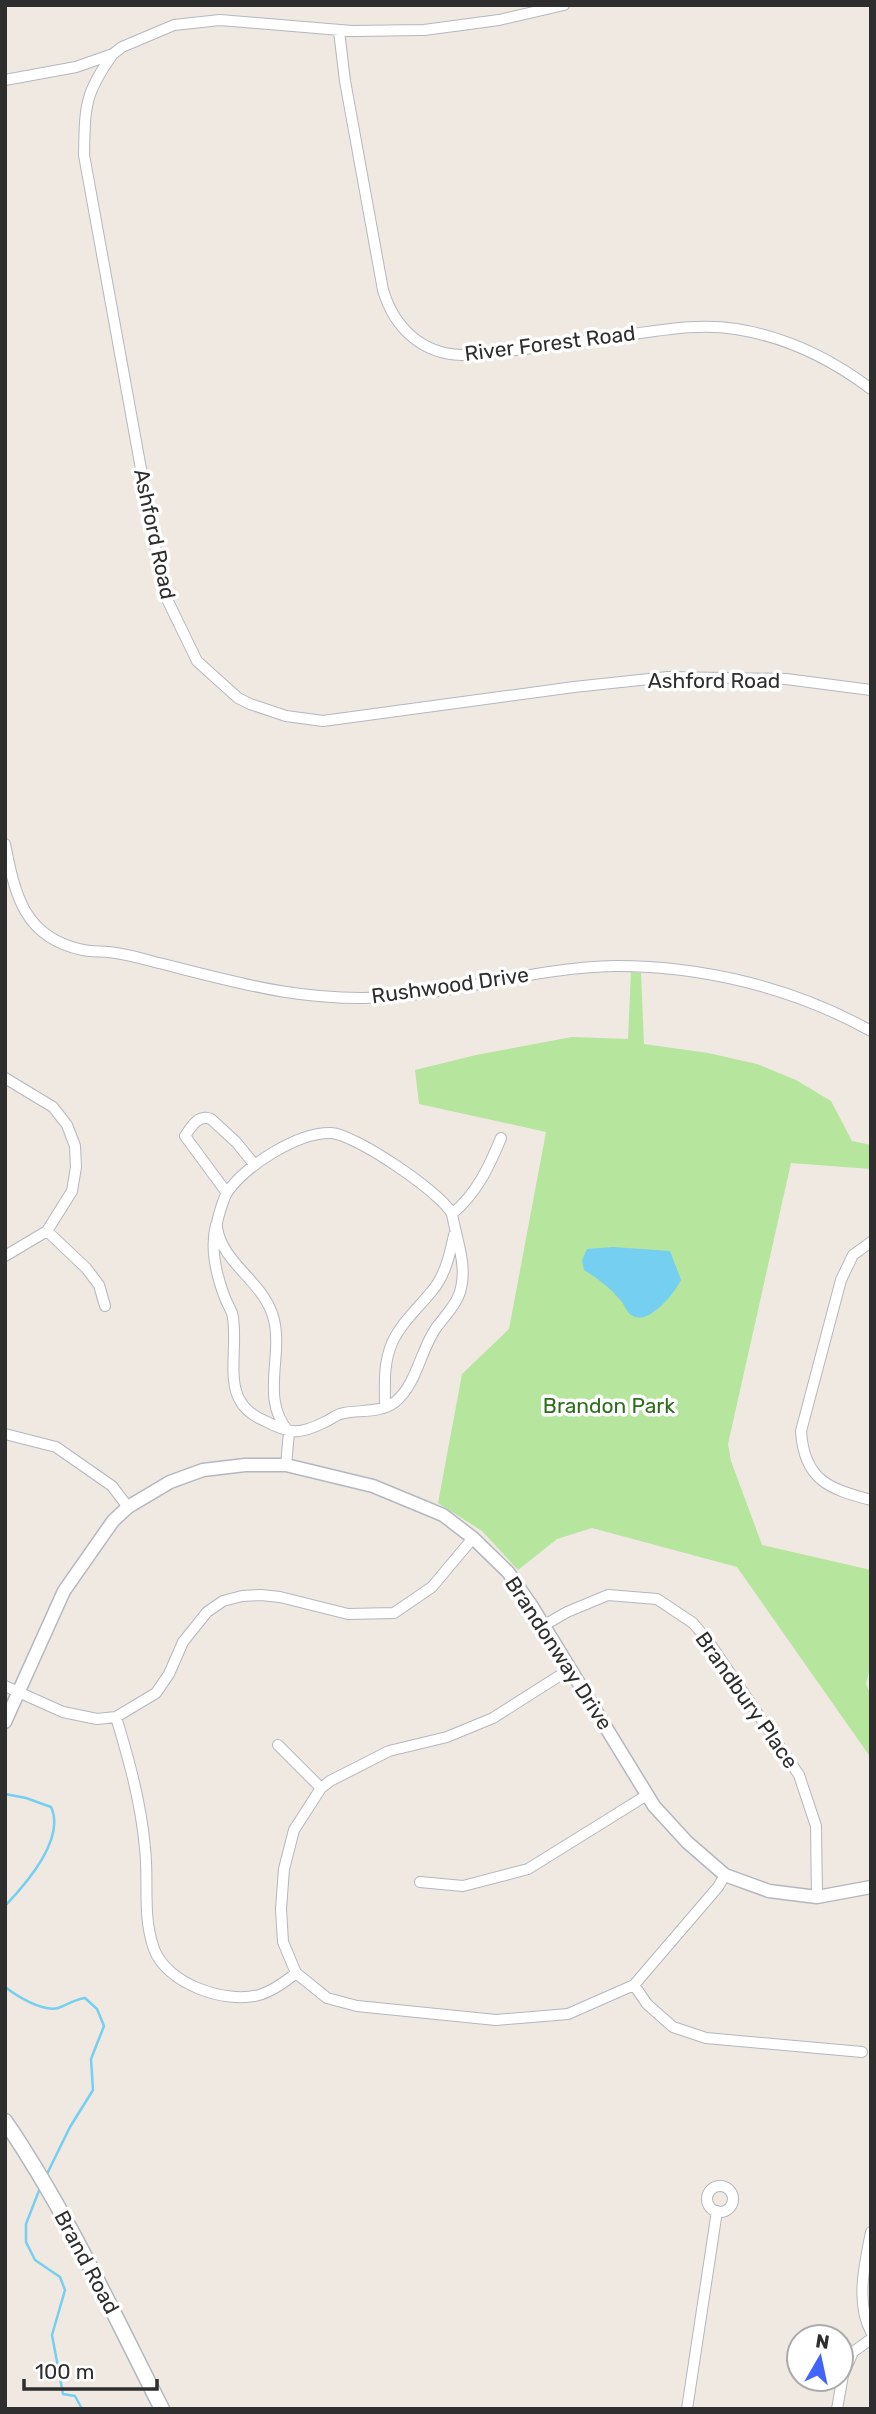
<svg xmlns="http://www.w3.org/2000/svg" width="876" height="2414" font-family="Rubik,sans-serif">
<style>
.green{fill:#b6e59e}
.water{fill:#75cff0}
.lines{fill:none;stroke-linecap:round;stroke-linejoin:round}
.stream{stroke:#75cff0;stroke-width:2.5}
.minor-casing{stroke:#b4b7c1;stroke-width:12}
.tertiary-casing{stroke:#b4b7c1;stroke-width:15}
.secondary-casing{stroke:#b4b7c1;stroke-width:17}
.minor{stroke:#fff;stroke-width:10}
.tertiary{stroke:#fff;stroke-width:12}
.secondary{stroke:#fff;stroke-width:14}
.labels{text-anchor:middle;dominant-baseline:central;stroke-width:7;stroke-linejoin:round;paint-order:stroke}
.street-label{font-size:21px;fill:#2e2e2e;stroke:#fff}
.park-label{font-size:21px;fill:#2c6e1b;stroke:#fff}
</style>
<rect width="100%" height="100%" fill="#efe9e1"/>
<path class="green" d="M631 972 641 973 644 1044 708 1053 757 1064 796 1080 831 1101 852 1141 871 1145V1169L791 1163 728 1444 731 1461 762 1545 871 1570V1665L866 1684 871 1695V1758L737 1567 592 1528 557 1539 518 1570 482 1531 438 1503 462 1374 509 1329 546 1132 419 1104 415 1070 476 1055 572 1037 628 1039Z"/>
<path class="water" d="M613 1247 670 1251 681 1280C675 1292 649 1327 631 1315 628 1313 624 1305 622 1302 610 1288 599 1279 584 1270L582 1260 587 1249Z"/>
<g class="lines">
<path class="stream" d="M5 1794 26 1798 51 1807C66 1839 26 1884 5 1906
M5 1987C17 1996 42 2012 58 2008 67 2005 73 2000 85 1998L97 2009 104 2026 91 2059 93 2090 70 2127 46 2176
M40 2188 26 2224V2242L35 2260 60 2277 65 2290 52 2335 63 2394 75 2396 82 2409"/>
<defs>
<path id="minor" d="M339 31 345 81 383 290C394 327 421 354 462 355 517 352 571 342 626 335 663 330 699 323 736 329 787 337 830 358 871 389
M113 54C84 94 85 107 84 155L155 546 165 595 197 661 238 698 250 704 286 716 323 721 574 687 668 677 786 679 871 690
M5 80 76 67 113 54 122 47 174 25 220 20 352 31 424 30 499 20 564 5
M5 844C15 895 24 938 83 950 92 952 101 951 109 952 124 954 137 957 151 961 235 982 302 1003 391 997 467 991 540 967 616 966 704 966 794 988 871 1031
M5 1078 53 1107 67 1125 75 1146 76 1167 72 1191 47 1231 5 1256
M227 1193 185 1136C191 1127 198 1114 211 1119L236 1142 254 1164
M452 1214C477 1193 489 1167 501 1138
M216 1225C210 1248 217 1277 225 1298 227 1303 230 1308 232 1313 239 1339 226 1380 241 1402 246 1411 256 1417 265 1421 290 1434 299 1435 325 1422 332 1419 336 1414 344 1413 360 1410 381 1413 395 1402 417 1384 420 1351 436 1328 445 1316 458 1303 461 1288 467 1265 456 1237 452 1214 442 1193 355 1134 331 1133 298 1132 247 1165 228 1191 224 1197 222 1205 220 1211 219 1216 216 1222 217 1227 221 1263 266 1283 274 1320 283 1357 260 1400 289 1432L286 1465
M47 1231 86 1268 99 1285 105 1306
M871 1242 853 1255 841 1280 801 1431C804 1480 829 1489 871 1500
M385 1407C385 1385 383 1364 392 1343 401 1323 419 1307 432 1291 445 1276 450 1254 454 1235
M5 1434 56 1447 112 1486 128 1507
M543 1626 567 1612 608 1595 657 1599 693 1623 709 1642 799 1775 816 1826 817 1897
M570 1669 493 1718 447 1737 389 1751 330 1781 321 1788 294 1830 284 1869 281 1909 283 1942 296 1973 327 1998 357 2006 496 2020 568 2014 634 1985 718 1887 725 1875
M5 1686 63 1712 97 1719 116 1717 156 1693 169 1674 183 1642 207 1612 223 1601 242 1596 261 1595 280 1597 348 1614 394 1613 432 1587 473 1538
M116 1717C129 1760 141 1803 145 1848 149 1882 142 1915 154 1949 167 1984 225 2004 259 1995 273 1991 285 1982 296 1973
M278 1745 321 1788
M420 1882 463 1886 528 1869 647 1795
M634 1985 647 2004 673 2027 706 2038 862 2052
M707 2199a13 13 0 1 1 26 0a13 13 0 1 1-26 0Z
M871 2232C865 2263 855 2302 871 2332
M687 2409 717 2211
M837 2409 843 2375 853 2352 871 2339"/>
<path id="tertiary" d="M5 1722 64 1591 113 1521 128 1507 170 1482 203 1470 245 1465H286L373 1486 443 1515 473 1538 508 1572 531 1605 654 1806 687 1842 725 1875 769 1891 817 1897 871 1887"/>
<path id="secondary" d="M5 2121C67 2212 112 2311 162 2409"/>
</defs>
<use href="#minor" class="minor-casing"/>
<use href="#tertiary" class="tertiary-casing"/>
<use href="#secondary" class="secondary-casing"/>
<use href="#minor" class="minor"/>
<use href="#tertiary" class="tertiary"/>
<use href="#secondary" class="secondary"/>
</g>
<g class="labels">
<g class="street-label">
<text transform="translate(550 343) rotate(-7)">River Forest Road</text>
<text transform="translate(155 534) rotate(78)">Ashford Road</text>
<text x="714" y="680">Ashford Road</text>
<text transform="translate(450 985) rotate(-8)">Rushwood Drive</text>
<text transform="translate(559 1653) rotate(57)">Brandonway Drive</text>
<text transform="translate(747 1700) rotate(55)">Brandbury Place</text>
<text transform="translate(87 2262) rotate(62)">Brand Road</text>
</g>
<g class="park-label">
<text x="609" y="1405">Brandon Park</text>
</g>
</g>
<rect width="876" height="2414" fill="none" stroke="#2e2e2e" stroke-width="14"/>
<g transform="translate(820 2358) rotate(9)"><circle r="33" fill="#ffffff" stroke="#ababab" stroke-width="2"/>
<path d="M0-5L12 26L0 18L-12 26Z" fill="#4264fb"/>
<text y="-10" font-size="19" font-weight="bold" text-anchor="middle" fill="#2e2e2e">N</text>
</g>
<path d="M24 2379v10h133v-10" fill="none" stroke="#2e2e2e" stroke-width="3.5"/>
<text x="35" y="2379" font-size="21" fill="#2e2e2e" stroke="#ffffff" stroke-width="5" paint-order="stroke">100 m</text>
</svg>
